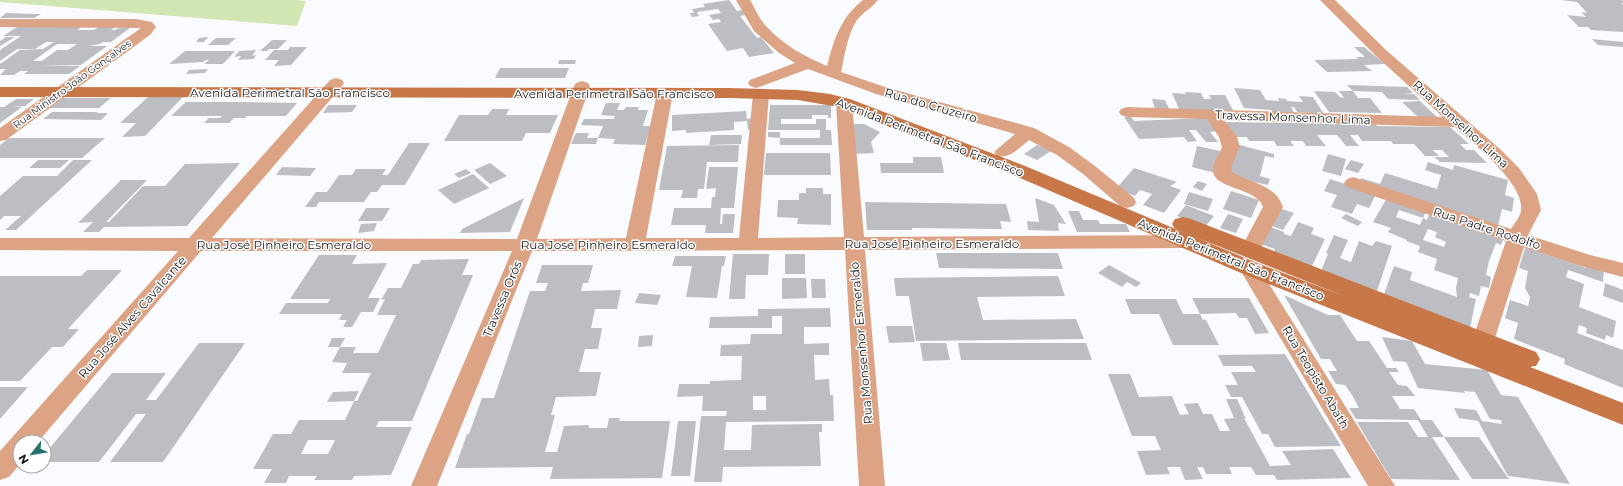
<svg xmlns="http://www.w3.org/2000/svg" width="1623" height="486" font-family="Montserrat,sans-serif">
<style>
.green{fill:#d2e6b3}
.building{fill:#bdbec3;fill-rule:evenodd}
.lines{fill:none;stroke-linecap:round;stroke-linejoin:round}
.street{fill:#dca485;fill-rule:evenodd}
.secondary{fill:#c87848;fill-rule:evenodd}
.labels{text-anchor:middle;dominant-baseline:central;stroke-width:3;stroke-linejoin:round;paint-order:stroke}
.far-street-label{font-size:10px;fill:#191a1c;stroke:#fff}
.street-label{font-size:12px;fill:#191a1c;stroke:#fff}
</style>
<rect width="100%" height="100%" fill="#fafbfe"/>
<path class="green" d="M0 0H297L306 1 297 26 0 2Z"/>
<path class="building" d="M729 0 737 11 742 10 746 15 740 16 757 38 761 37 774 53 749 57 743 48 727 51 708 24 721 22 719 19 713 20 709 15 721 13 718 9 697 12 699 16 692 17 690 13H694L692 9 705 7 703 4Z
M1561 0H1622L1623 1V3H1621L1623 5V32L1591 30 1588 27H1579L1567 15 1586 17 1581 12 1587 13 1577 2Z
M6 13 33 14H41L34 18H0Z
M17 27H82L77 30H94L99 27H115L111 30H115L119 28H130L111 42H103L100 44 89 46H107L81 65 35 66H80L69 74H24L28 71H20L14 75H0L6 69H0V64L20 50 43 49 54 42H46L35 49H17L0 61V51L1 50H0L21 36H3ZM57 44H77L68 50H57L42 61H33Z
M6 37H15L0 46V41Z
M208 37 204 42H196L199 38Z
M216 38H236L228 45H208Z
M1592 39 1623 42V47L1598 45Z
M272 40H287L278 49H269L267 51H260Z
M290 47H307L291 65 274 66 279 60H265L274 50H288Z
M1354 47H1364L1385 64 1364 65 1372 71 1327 72 1314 60 1358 59 1356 57H1365Z
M256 50 252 56 256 55 254 59 238 60 241 56 234 57 239 51Z
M185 51H235L223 64H204L209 60H206L203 62 169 64Z
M559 60H576L575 64H558Z
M500 68H569L565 78H495Z
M208 69 205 73 186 74 189 70Z
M1347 85 1407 87 1413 93H1403L1414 94 1420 100 1388 99 1382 92 1353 91Z
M1234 88 1260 90 1266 100 1279 101 1278 98 1286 99 1287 101 1303 102 1299 96 1313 97 1324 114 1297 112 1294 107H1291L1295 114 1272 112 1271 110 1244 108Z
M1314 91 1335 92 1340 97 1344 98 1339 91H1353L1358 98H1370L1382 113 1329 112Z
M1185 92 1201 93 1204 99H1211L1209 95H1225L1234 112 1179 109 1172 93 1186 94Z
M184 96 145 136 122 137 136 123H120L148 97Z
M62 98H111L99 108H49Z
M16 99H34L25 106 11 107H22L0 123V107H4Z
M1152 99 1165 100 1169 109H1155Z
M1420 101 1438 118H1419L1402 102Z
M186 102H236L297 103 286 116H247L245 118H234L229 123H204L209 118H220L222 116H171Z
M606 103H620L617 110H624L626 107H639L638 110H648L643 126H651L645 145 613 144 615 139 598 138 603 126 581 125 584 119H614L615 116 601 115Z
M328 105H357L352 112 323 113Z
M770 105H831V118H828V115H812V119H781V124H816V119H826V130H831L832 145H780V138H820V130H768Z
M492 109H509L506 115H558L550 133H526L522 141H444L459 115H488Z
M746 111 747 119 753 118 755 129 748 130 747 121 734 122V130L686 133V130L672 131V115Z
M52 112H97V113H108L101 120 43 119Z
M1124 117H1131L1134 121 1207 118 1218 131 1210 132 1218 142H1206L1196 130H1189L1197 141 1188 142 1184 137 1139 139Z
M1225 122 1375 124 1377 126 1450 127 1469 144H1460L1466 150H1474L1487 163 1440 162 1434 157H1449L1442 150H1433L1439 156H1425L1414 144H1393L1391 141H1362L1358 135H1350L1359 146H1346L1337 135H1317L1326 146H1306L1303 141H1290L1294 146H1277L1274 141H1249L1247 137H1234Z
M852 124H864L880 132 871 142 874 153 854 154Z
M768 132H780V138L768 137Z
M576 133H589L587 138H598L596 144H571Z
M711 135H742L741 144 709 145Z
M9 138H105L82 158H0V145Z
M409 143H430L405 185H382L377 192H371L364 202H319L316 207H305L316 192H327L339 175H352L356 169H386L382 175H388Z
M1236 144 1274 154V158L1265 156 1260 176 1270 179 1268 185 1228 176Z
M739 145 738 162H707L704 189H698L697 198H681L683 190H659L667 146Z
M1037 145 1051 151 1037 160 1024 154Z
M1197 146 1220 151 1215 173 1192 167Z
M766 153H830L831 175H764Z
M1328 154 1346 159 1341 176 1322 171Z
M913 157H941L944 173H881L880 163H913Z
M38 160H69L60 168H29Z
M73 160H92L16 230H5L21 216H4L0 220V196L23 176H57Z
M1351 160 1364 164 1358 173 1345 169Z
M1428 162 1453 170 1454 165 1508 180 1505 195 1514 198 1512 212 1502 209 1498 226 1359 182 1361 178 1380 184 1385 173 1437 189 1441 175 1425 170Z
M240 163 187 226 104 227 99 232H83L93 222 78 223 121 180H147L106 222H109L143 186H165L185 164Z
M490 163 507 176 490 184 474 170Z
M282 167 316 168 310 176 276 175Z
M709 167H738L734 208H721L720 224H722L723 214H735L733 233H705L706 225H671L674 208H711L712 197H715L716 188 706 189Z
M1134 168 1177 182 1170 186 1181 190 1164 213 1143 205 1152 194 1140 190 1135 196 1116 189Z
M466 169 471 173 459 178 454 174Z
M473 174 489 188 454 204 438 190Z
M1330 179 1376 194 1369 208 1357 204 1352 214 1331 207 1337 195 1324 191Z
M1198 181 1207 184 1202 191 1193 187Z
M806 188H823V194H831V225L797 224 798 218 777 217 778 200H799V193H806Z
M1231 191 1259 200 1251 218 1223 209Z
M1189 192 1213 199 1208 211 1184 204Z
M524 198 510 232 460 233 462 229Z
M1035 198 1054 205 1066 224 1058 223 1059 231 1028 230 1027 221 1039 222Z
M1387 198 1426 211 1423 218 1427 220 1430 212 1504 237 1501 245 1496 243 1489 261 1486 275 1491 277 1489 288 1481 286 1479 296 1470 293 1469 297 1476 299 1470 328 1383 297 1394 266 1412 272 1410 280 1457 297 1456 288 1458 278 1434 270 1437 259 1418 252 1420 246 1406 241 1407 240 1388 232 1391 228 1373 222ZM1399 210 1423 218 1420 225 1396 217ZM1428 229 1437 232 1435 237 1446 242 1444 247 1423 240Z
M865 202 1006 204 1011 222 1000 221 1002 229 912 228V230H867Z
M1186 205 1214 216 1204 228 1177 216Z
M366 208H390L382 221H358Z
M1279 208 1294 213 1283 230 1267 224Z
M1068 211H1079L1083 220H1098L1100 224H1126L1130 232H1077Z
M1228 214 1243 219 1236 233 1220 228Z
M1346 214 1362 222 1358 226 1341 218Z
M1298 222 1314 228 1311 234 1325 239 1311 268 1273 254 1275 249 1258 243 1268 226 1284 232V234L1291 236Z
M377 223 374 231 358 233 361 224Z
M1334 235 1348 240 1340 258 1351 262 1359 241 1372 246 1376 241 1392 246 1377 291 1321 271 1328 254 1326 253Z
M1526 245 1542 253 1586 268V265L1604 270 1603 282 1568 270 1566 277 1584 284 1579 307 1616 321 1613 338 1606 335 1605 340 1586 333 1587 328 1579 325 1577 333 1623 350V388L1564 364 1565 359 1514 339 1518 323 1505 318 1510 300 1528 306 1530 297 1525 288 1528 271 1519 268Z
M936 253H1058L1063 269 939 268Z
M733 254H769L768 275H746L745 299H729Z
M785 254H805V274H785Z
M319 255H357L352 264 387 263 368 298H380L373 312H361L352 327H343L347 320H339L342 314H279L286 303H328L330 299H290Z
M675 256H726L724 266H722L717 298 686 297 692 266H672Z
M469 259 462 275H473L412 421H379L376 427H412L391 475 354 476 352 480H314L317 476H289L286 483H264L272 469H253L273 434H291L299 420H345L354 401H357L371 373H342L347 363 332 362 340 347H356L353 353H378L396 315H377L385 299 381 300 388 288H401L413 264H419L421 260ZM308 440H335L328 454H301Z
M542 265H593L588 283H583L581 291 621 290 617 309H595L591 328H602L598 349H585L579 372H601L596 396 556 397 551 415H555L545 452H557L564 426 589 425V428H607L609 418H620L619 421H670L662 478 550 479 553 467 455 468 467 434H469L482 398H494L530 291H545L548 283H536Z
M1109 265 1141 283 1136 287 1127 282 1122 287 1098 273Z
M87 270H122L68 329H79L63 347H52L20 381H0V276H81Z
M1058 276 1065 296 977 297 983 320 1076 319 1084 339 916 341 909 296H896L894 278Z
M782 278H806L807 298 782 299Z
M811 279H825L826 298H812Z
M1605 283 1623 290V303L1603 296Z
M639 293 661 295 657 305 635 303Z
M1284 295 1328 315H1340L1357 341H1369L1387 368H1396L1399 372H1389L1398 385 1407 386 1415 396H1392L1400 409H1414L1421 420H1432L1444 437H1432L1460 480 1391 479 1357 422H1408L1418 437H1428L1418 420 1356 419 1349 408H1359L1352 395 1345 385 1336 384 1328 371H1337L1330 359H1321Z
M1192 298H1249L1269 333 1255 334 1247 318H1239L1236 313 1200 314Z
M1125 299H1176L1183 314H1200L1203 320H1206L1219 345H1173L1159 314H1131Z
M830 308 831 327H804V344L829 343V355H814L815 380 829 379 830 395H833L834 421 726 422 724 450H751L752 425 822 424V432H819L821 466 723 467 722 482H694L701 416H726L727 411H702L703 396 677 397 679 384H710V381L741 380 742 356H720L721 345 750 344 751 334H782V316H772V328H709L710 317 758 316V309ZM753 396H766V410H753Z
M886 326H912L915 342 889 343Z
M653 335 652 346 638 347 639 336Z
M1382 337 1412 341 1425 364 1487 370 1501 395 1518 397 1570 484 1508 476 1478 421 1459 418 1454 408 1476 410 1482 421 1502 424 1501 420 1490 419 1475 392 1464 391 1465 393 1418 388 1406 362 1393 361Z
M332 338H345L340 347H328Z
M199 343H245L163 462H110L146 414H136L99 462H44V455L112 373H166L146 400H156Z
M920 343H946L950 360 923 361Z
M958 343H1086L1092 360H961Z
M1285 354 1321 414 1341 446 1275 447 1268 434H1262L1242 397H1231L1225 385H1238L1231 372H1256L1252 366H1223L1218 355Z
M1108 374H1130L1139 397 1172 396 1180 415 1189 414 1184 404 1198 403 1203 414H1212L1220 431H1230L1224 419 1234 418 1226 399H1237L1246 419 1244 418 1270 466 1291 465 1282 451 1333 449 1351 478 1277 480 1274 475H1256L1251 467H1229L1232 474H1206L1203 467H1197L1203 479 1185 480 1180 467H1167L1170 474 1146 475 1137 451 1161 450 1155 436H1132Z
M0 387H28L0 419Z
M359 391 354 401 327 402 333 392Z
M678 421H696L690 476H671Z
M1444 437H1479L1509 479H1472Z"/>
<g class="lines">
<path class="street" d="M736 0H750C755 8 759 19 766 26 783 45 804 56 827 66 834 40 840 18 863 0H878C872 8 863 12 857 20 847 35 845 55 841 72L888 88 1034 128 1069 147 1095 166 1134 198 1136 202 1134 206 1127 208 1120 206 1083 174 1057 155 1029 140C1019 148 1010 159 997 156L994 152 1015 134 876 94 808 69 762 86 756 88 750 86 748 83 750 80 795 63 779 53 754 31Z
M1320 0H1335L1386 50 1501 150 1519 168 1537 194 1541 210 1528 235 1590 255 1623 263V277L1577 265 1524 247 1494 341 1491 347 1483 349 1475 347 1472 341 1506 241 1347 187 1344 183 1347 179 1353 177 1359 179 1511 229C1514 224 1521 216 1521 210 1525 184 1473 143 1455 127L1224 120 1237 137 1240 147 1231 167 1232 172C1250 183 1275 184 1283 207L1257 255 1250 256 1243 255 1240 250 1263 207C1257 186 1209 190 1213 167 1214 161 1220 153 1222 147L1219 137 1207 119 1127 117 1121 115 1119 112 1121 109 1127 107 1443 117 1376 56Z
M0 19H136L152 22 156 27 150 35 6 140 0 141V128L141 28 0 27Z
M336 78 342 80 344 83 342 86 212 238 517 239 574 86 576 83 582 81 588 83 590 86 537 239 626 238 657 93 659 90 665 88 671 90 673 93 646 238H739L753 94 755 91 761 89 767 91 769 94 758 238 844 237 836 103 838 100 844 98 850 100 852 103 864 237 1196 235 1203 237 1206 241 1203 245 1189 248 865 250 885 486H859L845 250 532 251 437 486H411L512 251H201L38 442H20V464L9 477 0 480V451L178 251 0 250V238H189L330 80Z
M1249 261 1256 263 1395 486H1368L1239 268 1242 263Z"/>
<path class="secondary" d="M0 87 729 88 798 90 830 94 850 99 1025 166 1257 263 1344 296 1175 229 1172 224 1175 219 1183 217 1191 219 1536 352 1540 359 1536 366 1530 367 1623 403V425L1241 273 1011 174 838 107 798 100 729 98 0 97Z"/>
</g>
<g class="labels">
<g class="far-street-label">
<text transform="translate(72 84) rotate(-36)">Rua Ministro João Gonçalves</text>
</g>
<g class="street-label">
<text x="290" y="92">Avenida Perimetral São Francisco</text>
<text x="614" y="93">Avenida Perimetral São Francisco</text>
<text transform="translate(931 105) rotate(16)">Rua do Cruzeiro</text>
<text transform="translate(1293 117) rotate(2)">Travessa Monsenhor Lima</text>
<text transform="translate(1461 124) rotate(42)">Rua Monselhor Lima</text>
<text transform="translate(930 137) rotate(21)">Avenida Perimetral São Francisco</text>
<text transform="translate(1487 228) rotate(18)">Rua Padre Rodolfo</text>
<text x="932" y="243">Rua José Pinheiro Esmeraldo</text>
<text x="284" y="244">Rua José Pinheiro Esmeraldo</text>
<text x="608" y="244">Rua José Pinheiro Esmeraldo</text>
<text transform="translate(1231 259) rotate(22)">Avenida Perimetral São Francisco</text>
<text transform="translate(502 299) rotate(-67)">Travessa Orós</text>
<text transform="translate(132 317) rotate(-49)">Rua José Alves Cavalcante</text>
<text transform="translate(861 343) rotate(-95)">Rua Monsenhor Esmeraldo</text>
<text transform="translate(1316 377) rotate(59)">Rua Teopisto Abath</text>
</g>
</g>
<g transform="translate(32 454) rotate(239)"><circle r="19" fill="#ffffff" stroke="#a3a3a4"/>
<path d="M0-3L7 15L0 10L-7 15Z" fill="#27706b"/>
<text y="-6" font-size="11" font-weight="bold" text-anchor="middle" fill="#191a1c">N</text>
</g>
</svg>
